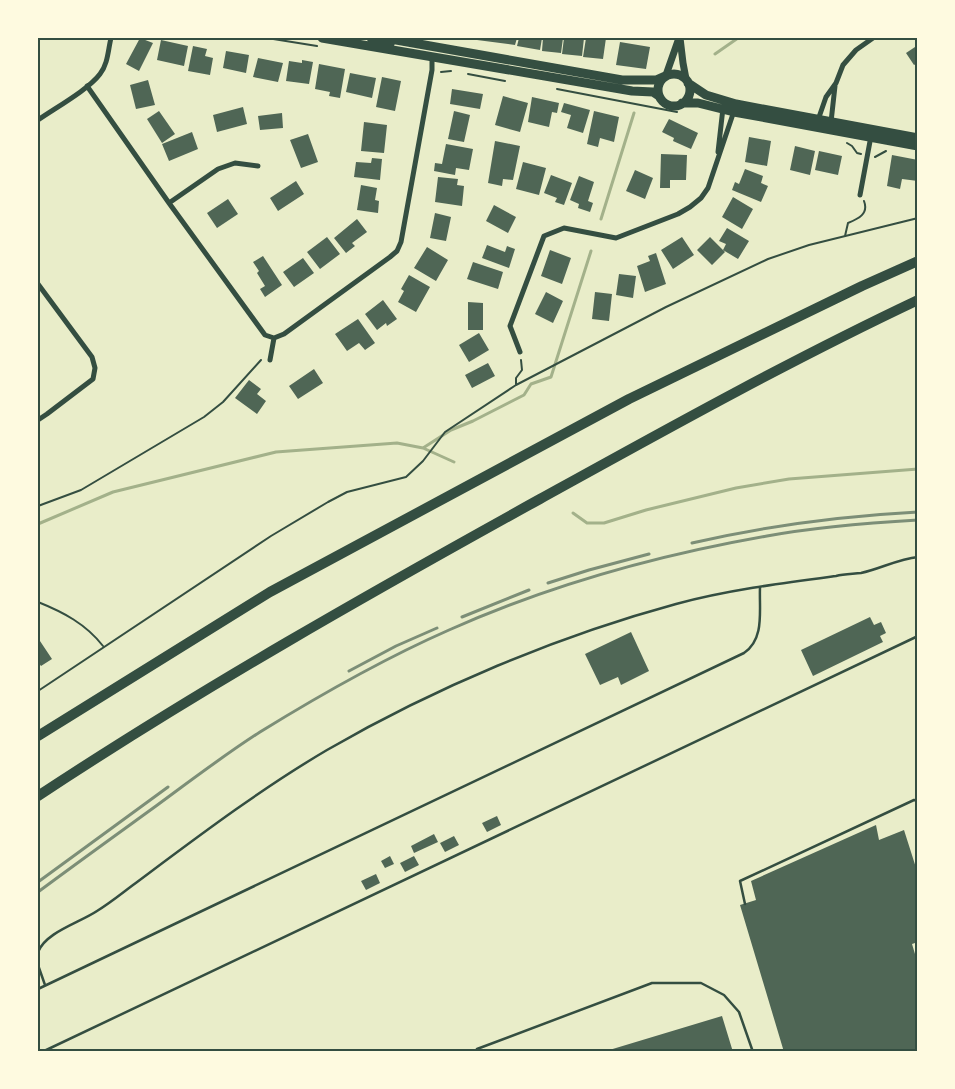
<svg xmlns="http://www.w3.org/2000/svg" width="955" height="1089" font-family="'Roboto Condensed',sans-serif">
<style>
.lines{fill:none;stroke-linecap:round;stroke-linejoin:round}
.stream{stroke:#a3b18a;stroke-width:3}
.building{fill:#4f6655}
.path{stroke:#344e41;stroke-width:2}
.service{stroke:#344e41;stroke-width:2.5}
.minor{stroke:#344e41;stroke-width:5}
.tertiary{stroke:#344e41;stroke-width:7}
.primary{stroke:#344e41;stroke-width:9}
.motorway{stroke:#344e41;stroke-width:10}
.rail{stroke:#7c8e77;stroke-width:3}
.neatline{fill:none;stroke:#344e41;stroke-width:2}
</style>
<rect width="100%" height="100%" fill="#e9edc9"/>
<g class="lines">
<path class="stream" d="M715 54 738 38
M601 219 634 113
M423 448 451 430 473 421 524 395 531 384 551 377 591 251
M573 513 587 523H604L646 510 736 488 789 479 918 469
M38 524 113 492 276 452 397 443 423 448 454 462"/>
</g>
<path class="building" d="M140 38 153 43 139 71 126 64Z
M477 38H517L515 45 477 40Z
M519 38H542L540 50 517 46Z
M543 38H563L561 53 542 51Z
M564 38H584L582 56 562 54Z
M586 38H606L603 59 583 57Z
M161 40 188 46 184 66 157 60Z
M620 42 650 47 646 69 616 65Z
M918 45V63L914 65 906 53Z
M193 46 207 49 205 56 213 58 210 75 188 71Z
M226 51 249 55 246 73 223 68Z
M258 58 283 63 278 82 253 77Z
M302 60 313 62 309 84 286 81 289 61 302 63Z
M319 64 345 69 340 98 329 96 330 92 315 89Z
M350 73 376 78 372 98 346 92Z
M382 77 401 81 395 111 376 107Z
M148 80 155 105 136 109 130 85Z
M452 89 483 94 480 109 450 104Z
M503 96 528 103 520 132 495 125Z
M532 97 559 103 557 113 552 112 549 127 528 122Z
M564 103 590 110 583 133 567 128 571 115 561 112Z
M243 107 247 124 217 132 213 115Z
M159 111 175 134 162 143 147 119Z
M454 111 470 115 464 142 448 139Z
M594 111 619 117 614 142 600 138 598 147 587 144Z
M282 113 283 128 260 130 258 116Z
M669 119 698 133 691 149 673 141 674 138 662 132Z
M364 122 387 125 384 153 361 151Z
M192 132 198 149 169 161 162 144Z
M308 134 318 162 301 168 290 140Z
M749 137 771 141 767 166 745 162Z
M495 141 520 146 513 180 503 179 502 186 488 183Z
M446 144 473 149 469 170 456 168 455 175 434 171 435 163 442 164Z
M795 146 815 151 810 175 790 170Z
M819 151 842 156 838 175 815 170Z
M661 154 687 155 686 180H670V188H660Z
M892 155 918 160V181L902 179 900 189 887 186Z
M372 158 382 159 380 180 354 177 356 162 371 163Z
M523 162 546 168 539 195 516 189Z
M745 169 763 176 761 183 768 186 761 202 732 190 735 182 739 184Z
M635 170 653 178 645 199 626 191Z
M551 175 572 183 564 205 555 202 557 198 544 193Z
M579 176 594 182 588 201 593 203 590 212 578 208 579 204 570 200Z
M438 177 458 179 457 185 464 186 462 206 435 202Z
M296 181 304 194 278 211 270 198Z
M361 185 377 188 375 200 379 201 378 213 357 210Z
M733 197 753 209 742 229 722 217Z
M228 199 238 214 217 228 207 213Z
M494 205 516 217 508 233 486 221Z
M435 213 451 217 446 241 430 238Z
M357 219 367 232 352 243 355 246 346 253 334 238Z
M727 228 749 241 738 259 723 250 725 252 712 265 697 250 710 237 723 250 726 244 719 241Z
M327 237 340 254 320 269 307 252Z
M682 237 694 255 673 269 661 250Z
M487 245 505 252 507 246 515 249 509 268 482 258Z
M427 247 448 260 436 281 414 268Z
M550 250 571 258 562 284 541 276Z
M656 253 666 284 645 292 637 266 650 261 648 256Z
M263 256 282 285 265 297 260 289 265 286 257 273 259 271 253 262Z
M303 258 314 273 294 287 283 272Z
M473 262 503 272 498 289 467 279Z
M619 274 636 276 633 298 616 295Z
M409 275 430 287 416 312 398 302 404 291 401 289Z
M546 292 563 301 553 323 535 314Z
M595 292 612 294 609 321 592 319Z
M383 300 397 319 387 326 386 323 377 330 365 314Z
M468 302 483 303V330H468Z
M358 319 375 343 365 350 359 343 347 351 335 334Z
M479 333 489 350 469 362 459 345Z
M488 363 495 376 472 388 465 375Z
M314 369 323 383 298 399 289 386Z
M249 380 261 389 257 394 266 401 257 414 235 398Z
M870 617 874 625 881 622 886 633 880 636 883 642 813 676 801 650Z
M631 632 649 671 621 685 618 677 600 685 585 654Z
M38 638 52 659 41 666 38 662Z
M497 816 501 825 487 832 482 823Z
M876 825 879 840 904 830 918 874V942L912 944 918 964V1052H784L740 905 756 900 751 881Z
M434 834 438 842 414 853 411 846Z
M454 836 459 845 445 852 440 843Z
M390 856 394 864 385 868 381 861Z
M414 856 419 865 405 872 400 863Z
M376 874 380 883 366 890 361 881Z
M722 1016 733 1052H606V1051Z"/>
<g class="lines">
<path class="path" d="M267 38 317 46
M441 72 451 71
M468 74 505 81
M557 89 677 112
M847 143 852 146 857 153 861 154
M875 157 886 151
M845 236 848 223C858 219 869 214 864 201
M516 385V378L522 370 521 360
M38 506 81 490 204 417 223 402 261 360
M38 602C63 612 86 624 103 646
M38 691 271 536 328 502 347 492 406 477 423 461 445 432 516 385 666 307 768 259 809 245 918 218"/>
<path class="service" d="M745 904 740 881 914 800 918 801
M38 952C46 932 79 923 97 911 110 903 121 894 133 885 196 838 259 790 327 750 434 688 558 636 676 604 728 590 783 583 836 576 844 574 853 574 861 573 880 569 898 559 918 557
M38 965 45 985
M38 989 744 653C765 639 759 610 760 588
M42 1052 918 636
M475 1052 477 1049 652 983H701L724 995 739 1012 753 1052"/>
<path class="minor" d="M87 86 169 203 265 335 274 338 284 334 390 257 397 251 401 242 432 70V56
M38 120C55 108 88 90 100 74 108 64 108 50 111 38
M818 120 826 97 836 83 843 65 856 50 873 38
M831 122 835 86
M718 152 723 108
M860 195 871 136
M169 203 218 169 235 163 258 166
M38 284 92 357 95 368 93 379 47 414 38 420
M520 352 510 326 544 236 564 228 616 238 678 214 690 207 701 198 708 188 734 111
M270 360 274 338"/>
<path class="tertiary" d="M680 38 683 63 686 79
M666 75 679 38"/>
<path class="primary" d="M322 38 632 91 653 92 659 96
M371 38 390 44
M385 38 622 80H656L665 76
M658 90a16 16 0 1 1 32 0a16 16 0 1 1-32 0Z
M688 83 706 95 736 104 918 138
M682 103H698L734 112 918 146"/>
<path class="motorway" d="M38 736 270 592 629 399 862 286 918 261
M38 796C200 689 370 593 540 499 665 430 789 361 918 300"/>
<path class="rail" d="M692 543C766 526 842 516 918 512
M548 583 589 570 649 554
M462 617 529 590
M349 671 396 646 437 628
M38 882 168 787
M38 892C77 863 116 835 156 806 190 781 224 755 260 732 320 695 383 659 449 630 550 585 658 555 767 536 816 527 867 523 918 520"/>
</g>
<rect width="955" height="1089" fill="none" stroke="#fefae0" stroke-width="78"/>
<rect x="39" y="39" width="877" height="1011" class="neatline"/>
</svg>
